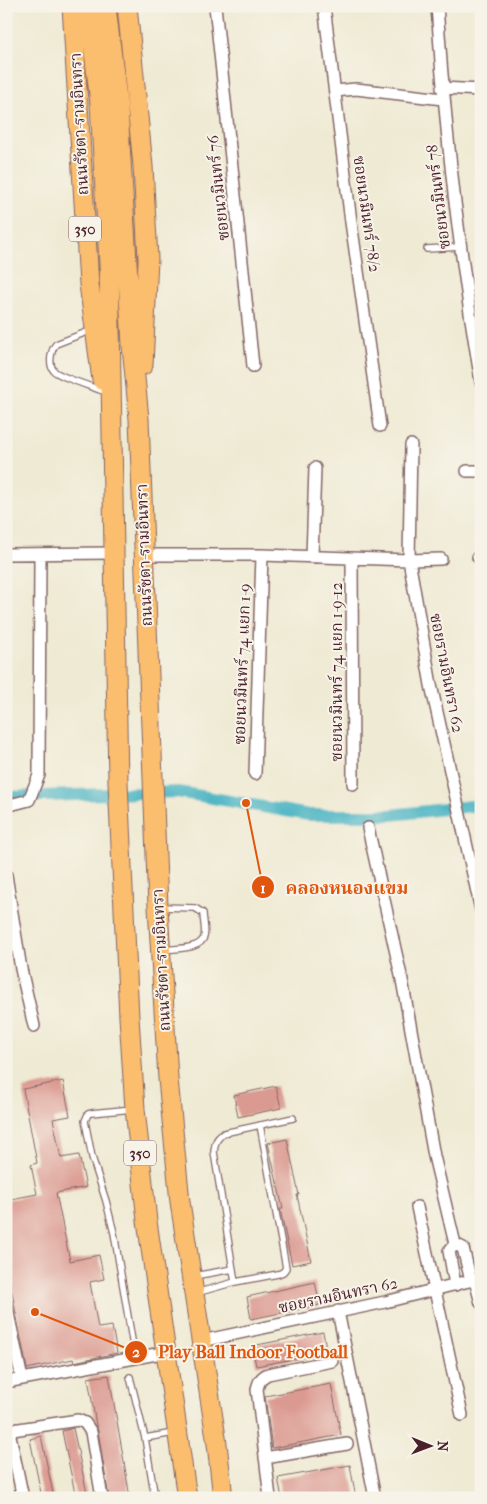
<svg xmlns="http://www.w3.org/2000/svg" width="487" height="1504" font-family="'IM FELL French Canon','Noto Serif Thai',serif">
<style>
.lines{fill:none;stroke-linecap:round;stroke-linejoin:round}
.canal{stroke:#46b3c2;stroke-width:12}
.building{fill:#db9a91}
.service-casing{stroke:#846666;stroke-width:8}
.minor-casing{stroke:#846666;stroke-width:14}
.primary-casing{stroke:#846666;stroke-width:21}
.service{stroke:#fff;stroke-width:5.5}
.minor{stroke:#fff;stroke-width:11}
.primary{stroke:#fbbd6e;stroke-width:19}
.labels{text-anchor:middle;dominant-baseline:central;stroke-width:4;stroke-linejoin:round;paint-order:stroke}
.shield{fill:#f7f3e8;stroke:#7e5f64;stroke-width:1}
.shield-label{font-size:15px;font-weight:bold;fill:#4a1f2b}
.street-label{font-size:16px;fill:#4a1f2b;stroke:#f7f3e8}
.leader{fill:none;stroke:#e0560e;stroke-width:2}
.callout-dot{fill:#e0560e;stroke:#f7f3e8;stroke-width:2}
.mark-label{font-size:15px;text-anchor:middle;font-weight:bold;fill:#fff}
.callout-label{font-size:18px;text-anchor:middle;font-weight:bold;fill:#e0560e;stroke:#f7f3e8;stroke-width:4;stroke-linejoin:round;paint-order:stroke}
</style>
<rect width="100%" height="100%" fill="#f7f3e8"/>
<filter id="ink" filterUnits="userSpaceOnUse"><feTurbulence type="fractalNoise" baseFrequency=".02" numOctaves="2"/><feDisplacementMap in="SourceGraphic" scale="10" xChannelSelector="R" yChannelSelector="G"/><feConvolveMatrix kernelMatrix="1 2 1 2 8 2 1 2 1" color-interpolation-filters="sRGB"/></filter>
<filter id="wash" filterUnits="userSpaceOnUse"><feTurbulence type="fractalNoise" baseFrequency=".0096" numOctaves="4" result="noise"/><feDisplacementMap in="SourceGraphic" scale="20" xChannelSelector="R" yChannelSelector="G"/><feGaussianBlur stdDeviation="1.12" result="paint"/><feColorMatrix in="noise" values="0 0 0 0 0 0 0 0 0 0 0 0 0 0 0 0 0 1.4 0 .05"/><feComposite in="paint" operator="in"/></filter>
<g filter="url(#wash)">
<rect width="100%" height="100%" fill="#efead3"/>
<g class="lines">
<path class="canal" d="M6 797 178 792 309 815H391L481 805"/>
</g>
<g id="blocks">
<path class="building" d="M63 1081 70 1116 53 1119 61 1158 79 1155 86 1187 56 1193 70 1261 99 1255 104 1279 90 1282 98 1328 112 1326 117 1353 74 1362 73 1359 27 1369 6 1262V1200L37 1194 31 1165 37 1163 23 1089Z
M276 1086 281 1108 238 1117 234 1095Z
M287 1139 299 1195H297L311 1261 292 1265 280 1209H283L268 1143Z
M315 1282 320 1305 251 1319 247 1297Z
M323 1332 327 1353 256 1366 252 1346Z
M109 1375 123 1456 130 1498H109L98 1431 96 1425 88 1378Z
M331 1384 341 1435 272 1448 265 1396Z
M73 1428 88 1498H76L62 1431Z
M41 1436 54 1498H42L30 1439Z
M350 1465 356 1498H282L278 1478Z"/>
</g>
</g>
<g filter="url(#ink)">
<use href="#blocks" fill-opacity="0" stroke="#846666" stroke-width="1"/>
<g class="lines">
<defs>
<path id="service" d="M427 249 460 247
M92 330 56 344C51 350 48 364 54 371 60 377 93 387 103 391
M162 907 195 908 203 913C203 920 206 930 204 937 200 950 176 948 164 950
M133 1109 91 1113 88 1114 85 1121 92 1157 106 1201 114 1233 135 1358
M194 1276 233 1269
M235 1282 214 1152C215 1143 216 1138 224 1133L293 1118
M196 1293 235 1282 278 1274 283 1272 286 1268 260 1125
M130 1377 145 1438 155 1498
M145 1438 174 1433"/>
<path id="minor" d="M215 6 253 366
M324 6 351 222 380 426
M437 6C445 133 460 258 481 382
M442 88 481 90
M335 91 356 89 443 99
M411 445 409 560 431 685 481 910
M467 471H481
M6 554 114 553
M144 555H262L409 560 441 559
M312 557 315 468
M478 557H481
M352 559 353 784
M255 774 262 555
M6 806 29 800 39 775 40 554
M368 828 402 980 434 1156 455 1244
M6 875 21 969 34 1026
M417 1207 462 1415
M455 1244 449 1251 455 1285
M455 1244 463 1248 471 1281
M475 1280 481 1303
M6 1304 22 1379
M338 1311 375 1498
M202 1341 385 1302 481 1278
M6 1382 167 1352
M6 1431 78 1420 85 1423 91 1432 102 1498
M9 1431 23 1498
M265 1458 347 1444
M270 1498 257 1389C259 1381 261 1377 268 1374L332 1361"/>
<path id="primary" d="M72 6 89 284 102 380
M89 6 100 104 109 263 118 782 129 1017 135 1109 147 1221 187 1498
M106 6 118 108 132 346 139 419 158 907 168 1079 180 1202 217 1444 223 1498
M127 6 143 166 148 259 143 365"/>
</defs>
<use href="#service" class="service-casing"/>
<use href="#minor" class="minor-casing"/>
<use href="#primary" class="primary-casing"/>
<use href="#service" class="service"/>
<use href="#minor" class="minor"/>
<use href="#primary" class="primary"/>
</g>
</g>
<g class="labels">
<g class="shield">
<rect x="69" y="216.5" width="32" height="25" rx="4"/>
<rect x="124" y="1140.5" width="32" height="25" rx="4"/>
</g>
<g class="shield-label">
<text x="85" y="229">350</text>
<text x="140" y="1153">350</text>
</g>
<g class="street-label">
<text transform="translate(79 124) rotate(-93)">ถนนรัชดา-รามอินทรา</text>
<text transform="translate(218 188) rotate(-96)">ซอยนวมินทร์ 76</text>
<text transform="translate(438 197) rotate(-97)">ซอยนวมินทร์ 78</text>
<text transform="translate(367 214) rotate(82)">ซอยนวมินทร์ 78/2</text>
<text transform="translate(144 555) rotate(-92)">ถนนรัชดา-รามอินทรา</text>
<text transform="translate(242 664) rotate(-88)">ซอยนวมินทร์ 74 แยก 1-9</text>
<text transform="translate(336 672) rotate(-90)">ซอยนวมินทร์ 74 แยก 1-9-12</text>
<text transform="translate(447 673) rotate(79)">ซอยรามอินทรา 62</text>
<text transform="translate(161 960) rotate(-93)">ถนนรัชดา-รามอินทรา</text>
<text transform="translate(338 1295) rotate(-12)">ซอยรามอินทรา 62</text>
</g>
</g>
<path class="leader" d="M246 803L263 887M35 1312L136 1352"/>
<g class="callout-dot">
<circle cx="246" cy="803" r="5"/>
<circle cx="35" cy="1312" r="5"/>
<circle cx="263" cy="887" r="12"/>
<circle cx="136" cy="1352" r="12"/>
</g>
<g class="mark-label">
<text x="263" y="893">1</text>
<text x="136" y="1357">2</text>
</g>
<g class="callout-label">
<text x="347" y="894">คลองหนองแขม</text>
<text x="253" y="1358">Play Ball Indoor Football</text>
</g>
<rect width="487" height="1504" fill="none" stroke="#f7f3e8" stroke-width="25"/>
<g transform="translate(430 1446) rotate(91)" stroke="#f7f3e8" stroke-width="4" paint-order="stroke">
<path d="M0-4L9 19L0 12L-9 19Z" fill="#4a1f2b"/>
<text y="-8" font-size="14" font-weight="bold" text-anchor="middle" fill="#4a1f2b">N</text>
</g>
</svg>
